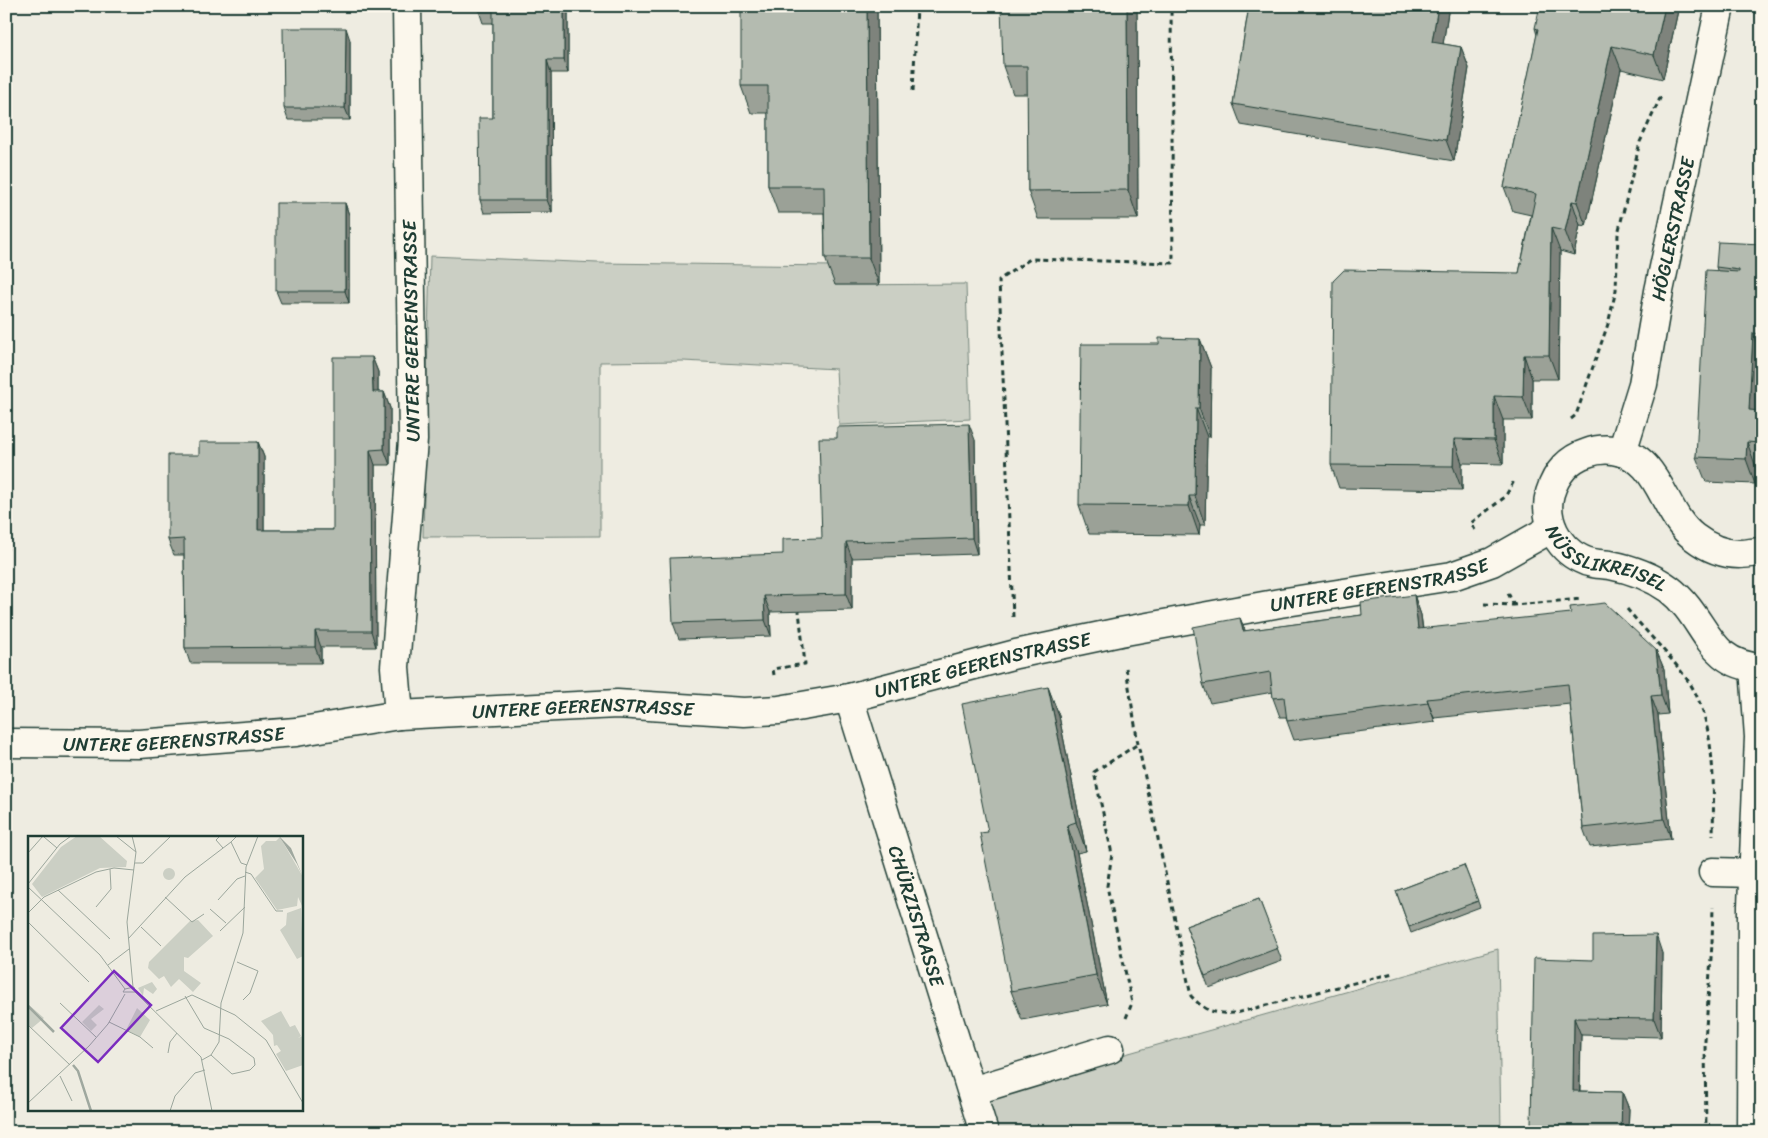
<svg xmlns="http://www.w3.org/2000/svg" width="1768" height="1138" font-family="Sriracha,sans-serif">
<style>
.green{fill:#cbcfc4;stroke:#75867c}
.lines{fill:none;stroke-linecap:round;stroke-linejoin:round}
.minor-casing{stroke:#1f3d34;stroke-width:31}
.major-casing{stroke:#1f3d34;stroke-width:31}
.path{stroke:#1f3d34;stroke-width:3;stroke-dasharray:5 4;stroke-linecap:butt}
.minor{stroke:#fbf7ec;stroke-width:28}
.major{stroke:#fbf7ec;stroke-width:28}
.wall{fill:#9ba197;stroke:#1f3d34}
.shaded-wall{fill:#7e837b;stroke:#1f3d34}
.building{fill:#b4bbb0;stroke:#1f3d34}
.labels{text-anchor:middle;dominant-baseline:central;stroke-width:5;stroke-linejoin:round;paint-order:stroke}
.street-label{font-size:19px;fill:#1f3d34;stroke:#fbf7ec}
.inset-river{fill:none;stroke:#9fa89f;stroke-width:2.5}
.inset-road{fill:none;stroke:#9ba69c;stroke-width:1}
.view{fill:#7b2cbf;fill-opacity:0.15;stroke:#7b2cbf;stroke-width:2.5}
.inset-edge{fill:none;stroke:#1f3d34;stroke-width:2.5}
</style>
<rect width="100%" height="100%" fill="#eeece1"/>
<filter id="ink" filterUnits="userSpaceOnUse"><feTurbulence type="fractalNoise" baseFrequency=".02" numOctaves="2"/><feDisplacementMap in="SourceGraphic" scale="10" xChannelSelector="R" yChannelSelector="G"/><feConvolveMatrix kernelMatrix="1 2 1 2 8 2 1 2 1" color-interpolation-filters="sRGB"/></filter>
<g filter="url(#ink)">
<path class="green" d="M430 256 598 263 834 266 835 285 966 284 970 419 839 425 836 369 683 361 600 362V536L423 537Z
M1498 949 1501 1132H984L973 1097Z"/>
<g class="lines">
<defs>
<g id="minor">
<path id="s1" d="M849 698 984 1132"/>
<path d="M399 715 395 667 413 440 407 6"/>
<path id="s2" d="M6 743 139 744 296 732 399 715 617 704 744 712 779 710 849 698 1016 654 1120 632 1280 603 1452 576 1492 562 1552 528"/>
<path d="M1713 872 1754 873"/>
<path d="M972 1091 1110 1049"/>
</g>
<g id="major">
<path id="s3" d="M1622 452 1643 384 1659 291 1720 6"/>
<path id="s4" d="M1762 552C1754 552 1747 554 1739 554 1723 554 1707 547 1694 537 1661 512 1661 456 1613 450 1604 449 1595 450 1587 453 1568 459 1556 474 1550 493 1543 518 1557 548 1581 559 1590 564 1600 564 1610 565 1631 569 1651 576 1669 589 1708 619 1705 665 1762 668"/>
<path d="M1751 1132 1752 906 1759 737 1754 667"/>
</g>
</defs>
<use href="#minor" class="minor-casing"/>
<use href="#major" class="major-casing"/>
<path class="path" d="M913 91 917 6
M1571 419 1576 415 1608 324 1616 290 1618 234 1640 142 1662 94
M1475 530 1471 523 1505 497 1514 481
M1508 593 1514 605
M1484 604 1514 605 1582 599
M1627 609C1647 633 1671 656 1689 682 1716 723 1714 788 1713 835
M1013 617 999 280 1030 259 1173 263 1171 6
M1126 668 1138 744 1191 996C1206 1012 1214 1014 1236 1013L1393 973
M774 675 773 669 805 664 799 611
M1126 1018 1132 1003 1107 886 1112 854 1094 772 1138 744
M1706 1132 1705 1041 1712 944 1713 907"/>
<use href="#minor" class="minor"/>
<use href="#major" class="major"/>
</g>
<path class="wall" d="M568 6V73H551L552 212 484 213 480 200 493 118V23H483L479 11Z
M877 6 879 285H835L825 258 824 213H778L768 186V113H751L741 86Z
M1137 6 1138 219H1038L1028 191V94H1013L1003 66Z
M1249 6H1449L1443 44 1461 47 1469 68 1454 161 1241 125 1233 104Z
M1679 6 1663 79 1621 69 1586 226 1580 225 1574 255 1560 251 1558 379H1532V420H1503V464L1462 463V490L1339 488 1331 465 1519 273 1531 215 1513 211 1504 187 1537 35 1535 28Z
M350 40V120H288L284 108Z
M345 203 349 215V303H281L276 291Z
M1762 244V363L1759 411 1762 413V467H1756L1755 484 1706 482 1696 457 1717 270 1716 267Z
M1200 339 1211 368 1210 437H1207L1205 525H1200L1199 535 1089 534 1079 505 1159 344Z
M372 357 378 372V392H384L390 408V465H375L376 647H321V663H190L185 648 184 555H174L168 540 199 455 258 442 264 457V530H333Z
M975 440 977 554 852 558V610L770 612 771 636 679 639 673 623 783 554 822 538Z
M1414 595 1421 615 1423 629 1656 650 1664 669 1668 714 1658 715 1671 839 1590 847 1583 828 1570 704 1434 718 1435 722 1294 740 1287 721 1286 717H1280L1273 698V692L1210 703 1203 684 1240 618 1245 631 1362 615Z
M1048 687 1059 716 1086 851 1077 853 1107 1004 1022 1020 1011 991 988 832Z
M1464 865 1480 907 1411 933 1396 891Z
M1259 899 1282 961 1209 988 1186 926Z
M1662 953 1661 1037 1581 1035 1580 1091 1622 1092 1629 1109 1628 1132H1533L1531 1126 1593 960Z"/>
<path class="shaded-wall" d="M564 6H568V73L564 60Z
M867 6H877L879 285 869 258Z
M1127 6H1137L1138 219 1128 190Z
M1438 6H1449L1440 64 1432 42Z
M1665 6H1679L1663 79 1654 55Z
M346 28 350 40V120L345 108Z
M1612 46 1621 69 1586 226 1577 202Z
M1461 47 1469 68 1454 161 1446 140Z
M547 60 551 73 552 212 547 200Z
M1572 201 1580 225 1574 255 1565 231Z
M345 203 349 215V303L345 291Z
M1551 228 1560 251 1558 379 1549 355Z
M1753 333 1762 357 1758 435 1749 410Z
M1200 339 1211 368 1210 437 1199 408Z
M1524 355 1532 379V420L1523 397Z
M372 357 378 372V408L373 392Z
M384 392 390 408V465L384 449Z
M1494 396 1503 420V464L1494 440Z
M1196 408 1207 437 1205 525 1195 496Z
M1761 411 1762 413V449L1759 443Z
M969 424 975 440 977 554 972 538Z
M6 429 7 431 8 550 6 546Z
M1454 439 1462 463V490L1453 466Z
M258 442 264 457V546L258 530Z
M1747 442 1756 467 1755 484 1746 459Z
M370 450 375 465 376 647 371 631Z
M1189 496 1200 525 1199 535 1189 506Z
M846 542 852 558V610L846 594Z
M1414 595 1421 615 1425 649 1418 629Z
M764 596 770 612 771 636 765 620Z
M1240 618 1248 637 1243 631Z
M315 631 321 647V663L315 647Z
M1656 650 1664 669 1668 714 1661 695Z
M1048 687 1059 716 1086 851 1076 822Z
M1651 696 1658 715 1671 839 1664 819Z
M1427 699 1434 718 1435 722 1428 703Z
M1067 825 1077 853 1107 1004 1096 975Z
M1656 935 1662 953 1661 1037 1654 1019Z
M1574 1018 1581 1035 1579 1108 1573 1091Z
M1622 1092 1629 1109 1628 1132H1621Z"/>
<path class="building" d="M479 6H564V60H547V200H480L479 118H493V11H479Z
M741 6H867L869 258H825L824 186H768V86H741Z
M1001 6H1127L1128 190 1028 191 1027 66H1003Z
M1249 6H1438L1432 42 1461 47 1446 140 1233 104Z
M1540 6H1665L1654 55 1612 46 1577 202 1572 201 1565 231 1551 228 1549 355H1524L1523 397 1494 396V440L1454 439 1453 466 1331 465 1333 281 1344 270 1519 273 1536 194 1504 187 1538 29 1535 28Z
M283 28H346L345 108H284Z
M276 203H345V291H276Z
M1718 242 1762 244V334L1753 333 1749 410 1761 411 1759 443 1747 442 1746 459 1696 457 1706 270 1739 272V270L1716 267Z
M1159 338 1200 339 1199 408H1196L1195 496H1189V506L1079 505 1081 344H1159Z
M333 357H372L373 392H384V449L370 450 371 631H315V647L185 648 184 539 168 540V455H199V442H258V530H333Z
M969 424 972 538 846 542V594L764 596 765 620 673 623 670 558 783 554V539L822 538 819 438H837V427Z
M1414 595 1418 629 1571 613 1570 607 1605 603 1656 650 1661 695 1651 696 1664 819 1583 828 1568 684 1427 699 1428 703 1287 721 1284 697 1273 698 1270 672 1203 684 1193 627 1240 618 1243 631 1362 615 1361 602Z
M1048 687 1076 822 1067 825 1096 975 1011 991 980 833 988 832 962 704Z
M1464 865 1478 901 1409 927 1396 891Z
M1259 899 1278 948 1205 976 1186 926Z
M1656 935 1654 1019 1574 1018 1573 1091 1622 1092 1621 1132H1546V1126H1531L1534 958 1593 960V936Z"/>
</g>
<g class="labels">
<g class="street-label">
<text stroke="none"><textPath href="#s3" startOffset="229">HÖGLERSTRASSE</textPath></text>
<text transform="translate(411 331) rotate(-91)">UNTERE GEERENSTRASSE</text>
<text stroke="none"><textPath href="#s4" startOffset="379">NÜSSLIKREISEL</textPath></text>
<text stroke="none"><textPath href="#s2" startOffset="1389">UNTERE GEERENSTRASSE</textPath></text>
<text stroke="none"><textPath href="#s2" startOffset="984">UNTERE GEERENSTRASSE</textPath></text>
<text stroke="none"><textPath href="#s2" startOffset="579">UNTERE GEERENSTRASSE</textPath></text>
<text stroke="none"><textPath href="#s2" startOffset="168">UNTERE GEERENSTRASSE</textPath></text>
<text stroke="none"><textPath href="#s1" startOffset="228">CHÜRZISTRASSE</textPath></text>
</g>
</g>
<g transform="translate(28 836)">
<rect width="275" height="275" fill="#eeece1"/>
<path d="M49 0H71L99 25 98 31 72 32 14 61 4 48 33 11ZM252 1 275 41V72L270 61 269 70 249 74 227 42 236 33 233 10 238 5H248ZM135 38a6 6 0 1 1 12 0a6 6 0 1 1-12 0ZM273 72 275 120 269 123 252 94 258 89 259 77ZM170 84 185 100 160 122 156 121V135L173 147 165 156 151 143 143 151 136 140 131 143 120 132 121 126 162 85ZM124 146 129 153 125 158 116 152 115 160 110 152ZM0 168 16 182 4 192 0 189ZM71 169 76 173 63 183 69 189 63 195 54 186ZM109 172 122 184 112 201 98 194ZM253 175 262 191 267 189 273 200 270 202 275 200V229L258 235 248 218 253 215 249 209 246 210 245 199 233 185Z" fill="#cbcfc4"/>
<path d="M251 0 263 12 275 41 269 28Z" fill="#9fa89f"/>
<path class="inset-river" d="M0 170 26 196M45 229 50 235 63 275"/>
<path class="inset-road" d="M88 0 108 16M104 0 108 16 99 86 105 151M192 0 188 4 195 12M209 0 203 6 213 27 219 29M16 1 29 12M0 17 15 0M107 27H115L143 0M217 36 223 38 248 75H255M0 48 32 8 43 0M0 51 72 119 97 153M30 54 82 103M137 61 164 86 176 78M190 64 209 43 217 40M68 71 83 53 82 33M182 73 198 87M0 77 16 61 68 36 86 32 106 34M0 86 61 146M113 91 133 110M192 95 217 71M100 103 157 41 203 6M209 126 230 135 222 157 215 164M80 129 101 113M106 151 107 156H95L97 153ZM107 156 173 221 184 275M157 160 176 192 201 203 226 222 227 229 222 234 204 238 183 219M32 167 68 201M128 175 164 159 207 179 238 204 275 267M81 186 112 201 125 212M0 189 42 229M140 217 142 206 149 197M174 224 183 219 191 206 193 167 215 97 218 31 230 0M32 240 44 265M0 267 61 210 80 188 97 158M142 275 147 260 167 237 177 234"/>
<path class="view" d="M86 135 123 169 70 226 33 192Z"/>
<rect width="275" height="275" class="inset-edge"/>
</g>
<rect width="1768" height="1138" fill="none" stroke="#fbf7ec" stroke-width="25"/>
<rect x="12" y="12" width="1743" height="1113" fill="none" stroke="#1f3d34" stroke-width="2" filter="url(#ink)"/>
</svg>
